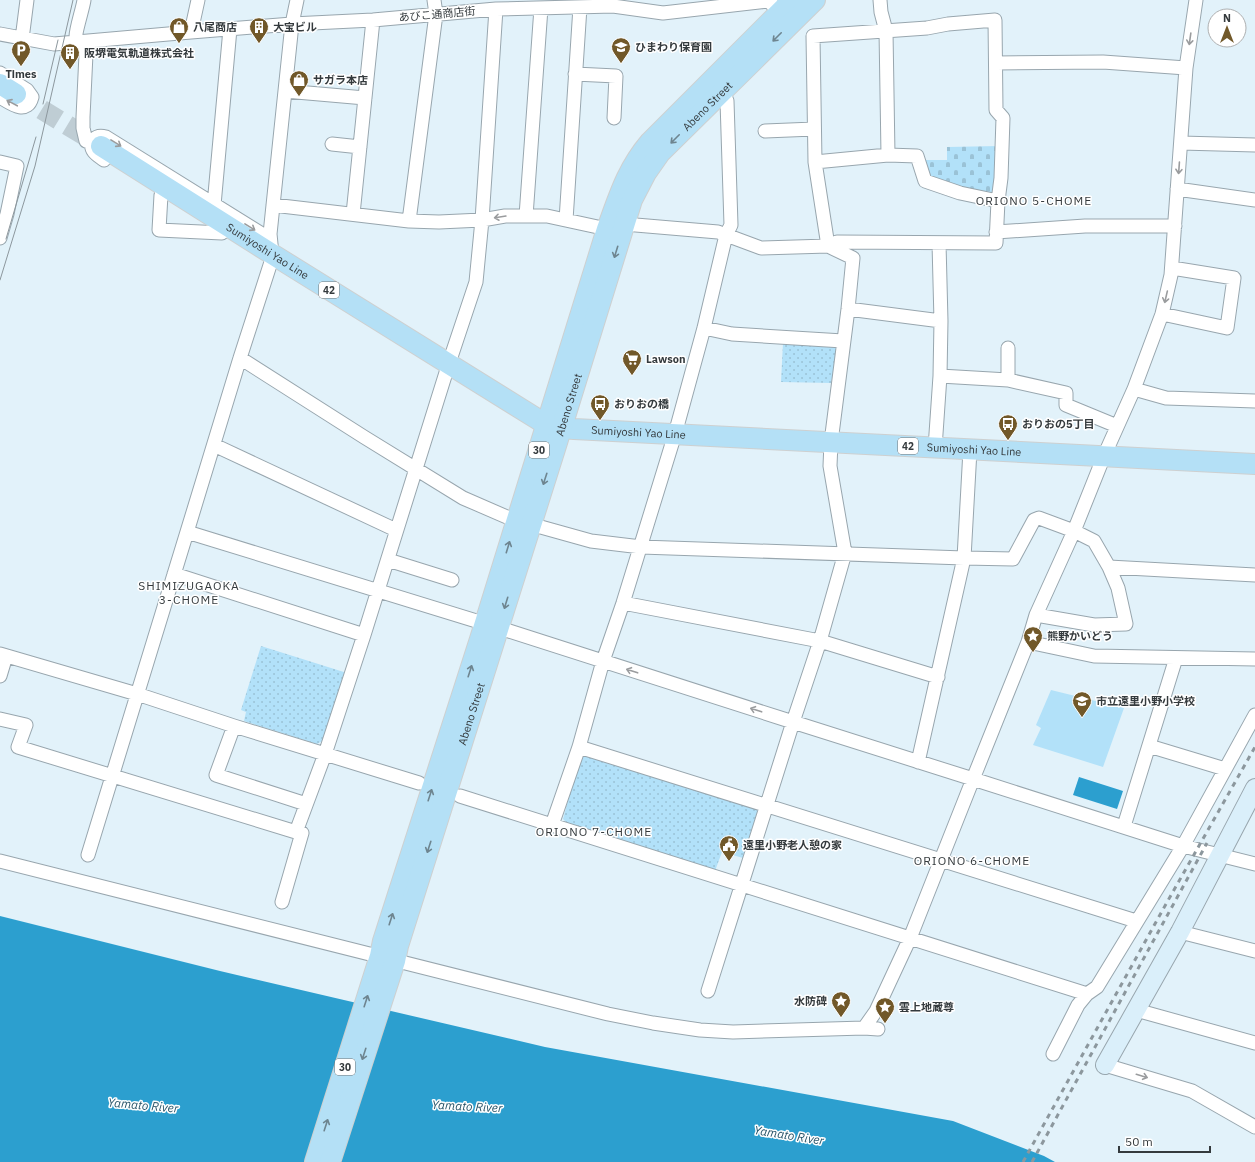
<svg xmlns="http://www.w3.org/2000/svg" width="1255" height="1162" font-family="'IBM Plex Sans','Noto Sans JP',sans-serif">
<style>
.cemetery{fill:url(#cemetery-stones)}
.park{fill:url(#park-dots)}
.pitch{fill:#b2e1f9}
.water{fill:#2c9fcf}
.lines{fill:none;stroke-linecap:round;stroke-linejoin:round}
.primary-tunnel{stroke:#bfcdd4;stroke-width:20;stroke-dasharray:20 10;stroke-linecap:butt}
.street-casing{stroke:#98a6ae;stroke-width:15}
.secondary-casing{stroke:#98a6ae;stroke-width:20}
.primary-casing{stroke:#ced0d0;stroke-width:22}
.street{stroke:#fff;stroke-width:13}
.secondary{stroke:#daeffa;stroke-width:18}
.primary{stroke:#b4e0f6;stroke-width:20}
.tram{stroke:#8c979d;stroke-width:1}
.rail{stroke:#8c979d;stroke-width:3;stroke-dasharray:5 5;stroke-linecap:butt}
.oneway{stroke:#6e8590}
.oneway2{stroke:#9a9c9e}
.labels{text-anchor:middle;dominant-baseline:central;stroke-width:3;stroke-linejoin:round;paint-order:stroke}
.shield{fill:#fff;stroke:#717577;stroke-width:1}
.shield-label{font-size:10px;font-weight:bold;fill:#343a3d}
.street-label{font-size:11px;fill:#343a3d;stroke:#fff}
.poi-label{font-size:11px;font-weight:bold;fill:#343a3d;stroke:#fff;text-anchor:start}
.neighbourhood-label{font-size:12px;letter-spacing:1px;fill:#343a3d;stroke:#fff}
.water-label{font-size:12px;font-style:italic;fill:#285469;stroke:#fff}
</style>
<defs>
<pattern id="cemetery-stones" width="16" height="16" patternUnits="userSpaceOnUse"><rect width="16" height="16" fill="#b2e1f9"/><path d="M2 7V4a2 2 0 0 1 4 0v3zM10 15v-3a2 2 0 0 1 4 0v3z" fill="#9ac2d6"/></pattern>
<pattern id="park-dots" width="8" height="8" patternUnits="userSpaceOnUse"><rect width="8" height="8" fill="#b2e1f9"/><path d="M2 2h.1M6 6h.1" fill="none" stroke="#9ac2d6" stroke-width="1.8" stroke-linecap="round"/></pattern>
</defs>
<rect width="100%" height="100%" fill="#e2f2fa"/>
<path class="cemetery" d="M999 146 997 198 931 181 920 160H947V147Z"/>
<path class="park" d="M783 343 833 345 837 350 831 383 781 382Z
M261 646 347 673 326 739 317 744 244 721 246 712 241 710Z
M586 754 756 808 759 813 743 858 722 852 715 871 568 824 563 819 580 757Z"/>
<path class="pitch" d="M1051 690 1124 708 1103 767 1033 745 1041 728 1036 725Z"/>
<path class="water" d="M1079 777 1123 791 1117 809 1073 795Z
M0 916 220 971 545 1047 953 1121 1044 1156 1055 1162H0Z"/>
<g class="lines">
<path class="primary-tunnel" d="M16 94 100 145"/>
<defs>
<path id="street" d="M84 0C83 8 75 32 76 37 77 44 83 48 86 54L83 117V128L86 141 91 143
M297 0 292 24 270 234 272 254 271 262 240 358 187 532 509 631 793 722 820 641 938 677
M191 32 198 0
M0 34 54 44 191 32 292 24 373 20 496 9 613 6 663 13 768 1 785 16
M22 39 27 0
M996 63 1103 62 1186 68
M0 73 27 90 32 97C27 116 10 103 0 97
M575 74 616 76 614 118
M285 91 365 98
M765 131 814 129
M1181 143 1255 145
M332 144 360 147
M888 155 917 156 925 181 960 193 998 201
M104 160C96 154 92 153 91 143 95 137 98 135 106 137L270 239
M0 162 17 166 7 214 0 238
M1177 189 1255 200
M161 195 159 230 222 233
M214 205 230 29
M273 205 409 221 439 222 482 220 505 216H547L607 229
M353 214 373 20
M526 216 541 8
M566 220 580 7
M409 221 436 14 434 0
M624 224 718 232 761 248 828 246 815 162 888 155 886 31 881 12 880 0
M996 232 1085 226H1175
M848 309 941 321
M1162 314 1227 328 1234 278 1172 268
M704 328 732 334 843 341
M240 358 364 437 463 498 516 521
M940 376 1008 380 1066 393V405L1117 426
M1008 380V348
M1134 389 1166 398 1255 401
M214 445 396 530
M935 448 940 376 941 321 939 243
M530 524 591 541 641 547 964 558 1013 559 1034 520 1039 518 1074 531 1094 541 1109 567 1255 575
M388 560 452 580
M174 574 364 635
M623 603 820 641 845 553 830 466 831 442 848 309 853 258 828 246 837 242 996 243 998 201 1001 178 1003 118 996 110 995 20 948 24 927 28 813 36 815 162
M1036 615 1094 625 1126 624 1118 588 1109 567
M1028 642 1094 656 1255 659
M0 654 137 694 234 726 419 783
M0 676 6 656
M0 719 26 725 18 747 296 832
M234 726 216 775 306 804
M1149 746 1225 769
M579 747 1136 921
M918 762 964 558 970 450
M460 796 1087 994
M552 825 579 747 603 661 623 603 675 434 704 328 726 235 731 225 727 101 723 91
M1124 826 1176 658
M88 855 187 532
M0 861 608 1014 653 1023 700 1030 733 1032 864 1028 878 1029
M282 902 302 833 296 832 325 754 364 635 449 363 476 282 482 220 496 9
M1180 932 1255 951
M708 991 793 722 973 779 1028 642 1036 615 1074 531 1104 456 1134 389 1162 314 1171 275 1186 68 1196 0
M1136 1010 1255 1043
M864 1028 876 1011 910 938 973 779 1183 846 1255 864
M1053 1054 1078 1005 1087 994 1097 987 1183 846 1255 715
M1105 1065 1192 1091 1255 1127"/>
<path id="secondary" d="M1105 1065 1180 932 1255 788"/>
<g id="primary">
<path d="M0 84 16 94"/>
<path id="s1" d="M101 146 272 254 547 425 561 428 574 429 1255 464"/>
<path d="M315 1162 380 956 383 941 480 639 607 229C619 196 627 169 650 142L792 0"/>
<path id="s2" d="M330 1162 395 961 398 946 555 449 632 200 646 173 660 153 815 0"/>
</g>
</defs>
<use href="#street" class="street-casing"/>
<use href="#secondary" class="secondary-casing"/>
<use href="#primary" class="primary-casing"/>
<use href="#street" class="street"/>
<use href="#secondary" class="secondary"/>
<use href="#primary" class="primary"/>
<path class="tram" d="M43 104 58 40
M6 239 36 137
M0 280 35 166 73 0"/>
<path class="rail" d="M1023 1162 1166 904 1255 747
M1032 1162 1207 843"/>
</g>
<defs><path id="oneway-shaft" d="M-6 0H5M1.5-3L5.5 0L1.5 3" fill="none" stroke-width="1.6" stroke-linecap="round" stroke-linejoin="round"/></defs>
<g class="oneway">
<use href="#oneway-shaft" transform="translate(777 37) rotate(135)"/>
<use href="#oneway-shaft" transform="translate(675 139) rotate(135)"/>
<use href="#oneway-shaft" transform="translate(616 252) rotate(107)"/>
<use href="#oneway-shaft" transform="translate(545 479) rotate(108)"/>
<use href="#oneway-shaft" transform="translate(508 547) rotate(-73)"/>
<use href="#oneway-shaft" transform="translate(506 603) rotate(107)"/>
<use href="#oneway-shaft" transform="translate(470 671) rotate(-72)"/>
<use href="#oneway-shaft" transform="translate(430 795) rotate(-72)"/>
<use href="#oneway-shaft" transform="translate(429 847) rotate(108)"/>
<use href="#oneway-shaft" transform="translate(391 919) rotate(-72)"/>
<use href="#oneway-shaft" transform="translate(366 1001) rotate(-72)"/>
<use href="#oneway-shaft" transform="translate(364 1054) rotate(108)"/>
<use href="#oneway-shaft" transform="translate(326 1125) rotate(-72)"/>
</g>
<g class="oneway2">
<use href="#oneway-shaft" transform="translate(1190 39) rotate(98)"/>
<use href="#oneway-shaft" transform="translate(12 103) rotate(-152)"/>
<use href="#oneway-shaft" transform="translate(116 143) rotate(32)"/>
<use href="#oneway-shaft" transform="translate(1179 168) rotate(94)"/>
<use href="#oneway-shaft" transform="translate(500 217) rotate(171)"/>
<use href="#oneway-shaft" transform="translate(250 227) rotate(32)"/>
<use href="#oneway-shaft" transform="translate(1166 297) rotate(103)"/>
<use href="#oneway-shaft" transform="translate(632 671) rotate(-162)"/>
<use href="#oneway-shaft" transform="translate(756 710) rotate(-162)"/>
<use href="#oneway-shaft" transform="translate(1142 1076) rotate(17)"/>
</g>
<defs>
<symbol id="shop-pin" viewBox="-11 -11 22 30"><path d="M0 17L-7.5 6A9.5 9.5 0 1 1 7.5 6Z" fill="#715829" stroke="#fff"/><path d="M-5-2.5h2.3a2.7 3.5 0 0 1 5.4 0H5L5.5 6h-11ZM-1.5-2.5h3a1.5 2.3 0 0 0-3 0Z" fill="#fff"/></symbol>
<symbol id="building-pin" viewBox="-11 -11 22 30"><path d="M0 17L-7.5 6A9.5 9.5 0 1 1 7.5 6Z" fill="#715829" stroke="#fff"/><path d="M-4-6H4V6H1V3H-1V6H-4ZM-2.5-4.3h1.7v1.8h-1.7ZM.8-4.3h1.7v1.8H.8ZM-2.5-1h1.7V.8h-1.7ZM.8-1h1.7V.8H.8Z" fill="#fff"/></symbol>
<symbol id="school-pin" viewBox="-11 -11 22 30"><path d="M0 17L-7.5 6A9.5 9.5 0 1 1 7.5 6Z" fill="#715829" stroke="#fff"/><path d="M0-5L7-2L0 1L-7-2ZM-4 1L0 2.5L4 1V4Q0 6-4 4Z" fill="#fff"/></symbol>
<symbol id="parking-pin" viewBox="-11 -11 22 30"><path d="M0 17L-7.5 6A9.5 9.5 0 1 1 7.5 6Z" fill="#715829" stroke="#fff"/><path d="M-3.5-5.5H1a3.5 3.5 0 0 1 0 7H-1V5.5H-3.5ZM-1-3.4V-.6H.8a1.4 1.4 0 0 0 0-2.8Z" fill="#fff"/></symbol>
<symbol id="supermarket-pin" viewBox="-11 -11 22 30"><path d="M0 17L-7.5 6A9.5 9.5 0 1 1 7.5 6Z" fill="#715829" stroke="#fff"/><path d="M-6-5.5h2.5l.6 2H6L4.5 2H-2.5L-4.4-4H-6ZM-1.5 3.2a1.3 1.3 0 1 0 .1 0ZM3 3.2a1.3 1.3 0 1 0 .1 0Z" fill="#fff"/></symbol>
<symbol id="bus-pin" viewBox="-11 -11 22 30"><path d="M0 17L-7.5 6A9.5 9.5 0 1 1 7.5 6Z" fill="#715829" stroke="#fff"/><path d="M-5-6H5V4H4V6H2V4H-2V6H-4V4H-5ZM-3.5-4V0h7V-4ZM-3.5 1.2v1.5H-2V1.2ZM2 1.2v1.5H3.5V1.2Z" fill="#fff"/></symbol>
<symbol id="sight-pin" viewBox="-11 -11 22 30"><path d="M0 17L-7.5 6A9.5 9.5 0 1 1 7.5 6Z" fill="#715829" stroke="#fff"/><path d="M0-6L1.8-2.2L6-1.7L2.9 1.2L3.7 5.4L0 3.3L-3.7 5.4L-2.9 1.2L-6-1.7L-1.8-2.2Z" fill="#fff"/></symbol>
<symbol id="civic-pin" viewBox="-11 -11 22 30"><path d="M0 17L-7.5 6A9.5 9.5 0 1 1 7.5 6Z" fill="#715829" stroke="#fff"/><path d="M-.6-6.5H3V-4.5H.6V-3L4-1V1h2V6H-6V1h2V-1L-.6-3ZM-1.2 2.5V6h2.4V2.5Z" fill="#fff"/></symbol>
</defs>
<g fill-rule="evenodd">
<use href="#shop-pin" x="168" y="16" width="22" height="30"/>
<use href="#building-pin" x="248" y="16" width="22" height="30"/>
<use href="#school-pin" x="610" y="36" width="22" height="30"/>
<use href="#parking-pin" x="10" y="39" width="22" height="30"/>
<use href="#building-pin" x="59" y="42" width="22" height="30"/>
<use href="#shop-pin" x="288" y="69" width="22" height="30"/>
<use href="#supermarket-pin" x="621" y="348" width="22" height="30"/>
<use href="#bus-pin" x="589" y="393" width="22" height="30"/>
<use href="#bus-pin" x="997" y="413" width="22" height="30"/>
<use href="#sight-pin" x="1022" y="625" width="22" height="30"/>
<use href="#school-pin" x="1071" y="690" width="22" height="30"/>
<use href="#civic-pin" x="718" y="834" width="22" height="30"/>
<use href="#sight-pin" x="830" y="990" width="22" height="30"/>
<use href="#sight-pin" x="874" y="996" width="22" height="30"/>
</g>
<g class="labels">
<g class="shield">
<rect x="319" y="282" width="20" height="16" rx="3"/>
<rect x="898" y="438" width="20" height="16" rx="3"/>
<rect x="529" y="442" width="20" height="16" rx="3"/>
<rect x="335" y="1059" width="20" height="16" rx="3"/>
</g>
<g class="shield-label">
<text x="329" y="290">42</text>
<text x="908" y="446">42</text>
<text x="539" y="450">30</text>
<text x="345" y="1067">30</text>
</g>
<g class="street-label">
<text transform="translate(437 14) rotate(-5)">あびこ通商店街</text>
<text stroke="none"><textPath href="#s2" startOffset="1130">Abeno Street</textPath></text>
<text stroke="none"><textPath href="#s1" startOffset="197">Sumiyoshi Yao Line</textPath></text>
<text stroke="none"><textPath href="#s2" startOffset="794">Abeno Street</textPath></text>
<text stroke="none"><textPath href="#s1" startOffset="618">Sumiyoshi Yao Line</textPath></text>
<text stroke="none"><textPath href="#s1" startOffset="954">Sumiyoshi Yao Line</textPath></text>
<text stroke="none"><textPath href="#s2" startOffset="470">Abeno Street</textPath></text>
</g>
<g class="poi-label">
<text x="193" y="27">八尾商店</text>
<text x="273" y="27">大宝ビル</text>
<text x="635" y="47">ひまわり保育園</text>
<text x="84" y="53">阪堺電気軌道株式会社</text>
<text x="21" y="74" text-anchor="middle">Times</text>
<text x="313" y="80">サガラ本店</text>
<text x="646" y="359">Lawson</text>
<text x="614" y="404">おりおの橋</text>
<text x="1022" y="424">おりおの5丁目</text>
<text x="1047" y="636">熊野かいどう</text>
<text x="1096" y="701">市立遠里小野小学校</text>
<text x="743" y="845">遠里小野老人憩の家</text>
<text x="827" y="1001" text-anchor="end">水防碑</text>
<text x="899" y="1007">雲上地蔵尊</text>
</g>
<g class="neighbourhood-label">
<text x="1034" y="200">ORIONO 5-CHOME</text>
<text x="189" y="585">SHIMIZUGAOKA<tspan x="189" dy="14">3-CHOME</tspan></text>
<text x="594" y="831">ORIONO 7-CHOME</text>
<text x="972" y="860">ORIONO 6-CHOME</text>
</g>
<g class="water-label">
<text transform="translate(143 1105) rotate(5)">Yamato River</text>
<text transform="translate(467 1106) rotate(3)">Yamato River</text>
<text transform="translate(789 1135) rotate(9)">Yamato River</text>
</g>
</g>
<g transform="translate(1227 28)"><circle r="19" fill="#ffffff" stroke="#aeb0b1"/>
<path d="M0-3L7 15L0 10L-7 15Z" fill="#715829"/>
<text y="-6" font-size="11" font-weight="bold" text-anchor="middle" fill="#343a3d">N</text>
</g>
<path d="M1119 1146v6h91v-6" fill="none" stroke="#343a3d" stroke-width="2"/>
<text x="1125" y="1146" font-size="12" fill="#343a3d" stroke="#ffffff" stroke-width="3" paint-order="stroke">50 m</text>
</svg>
